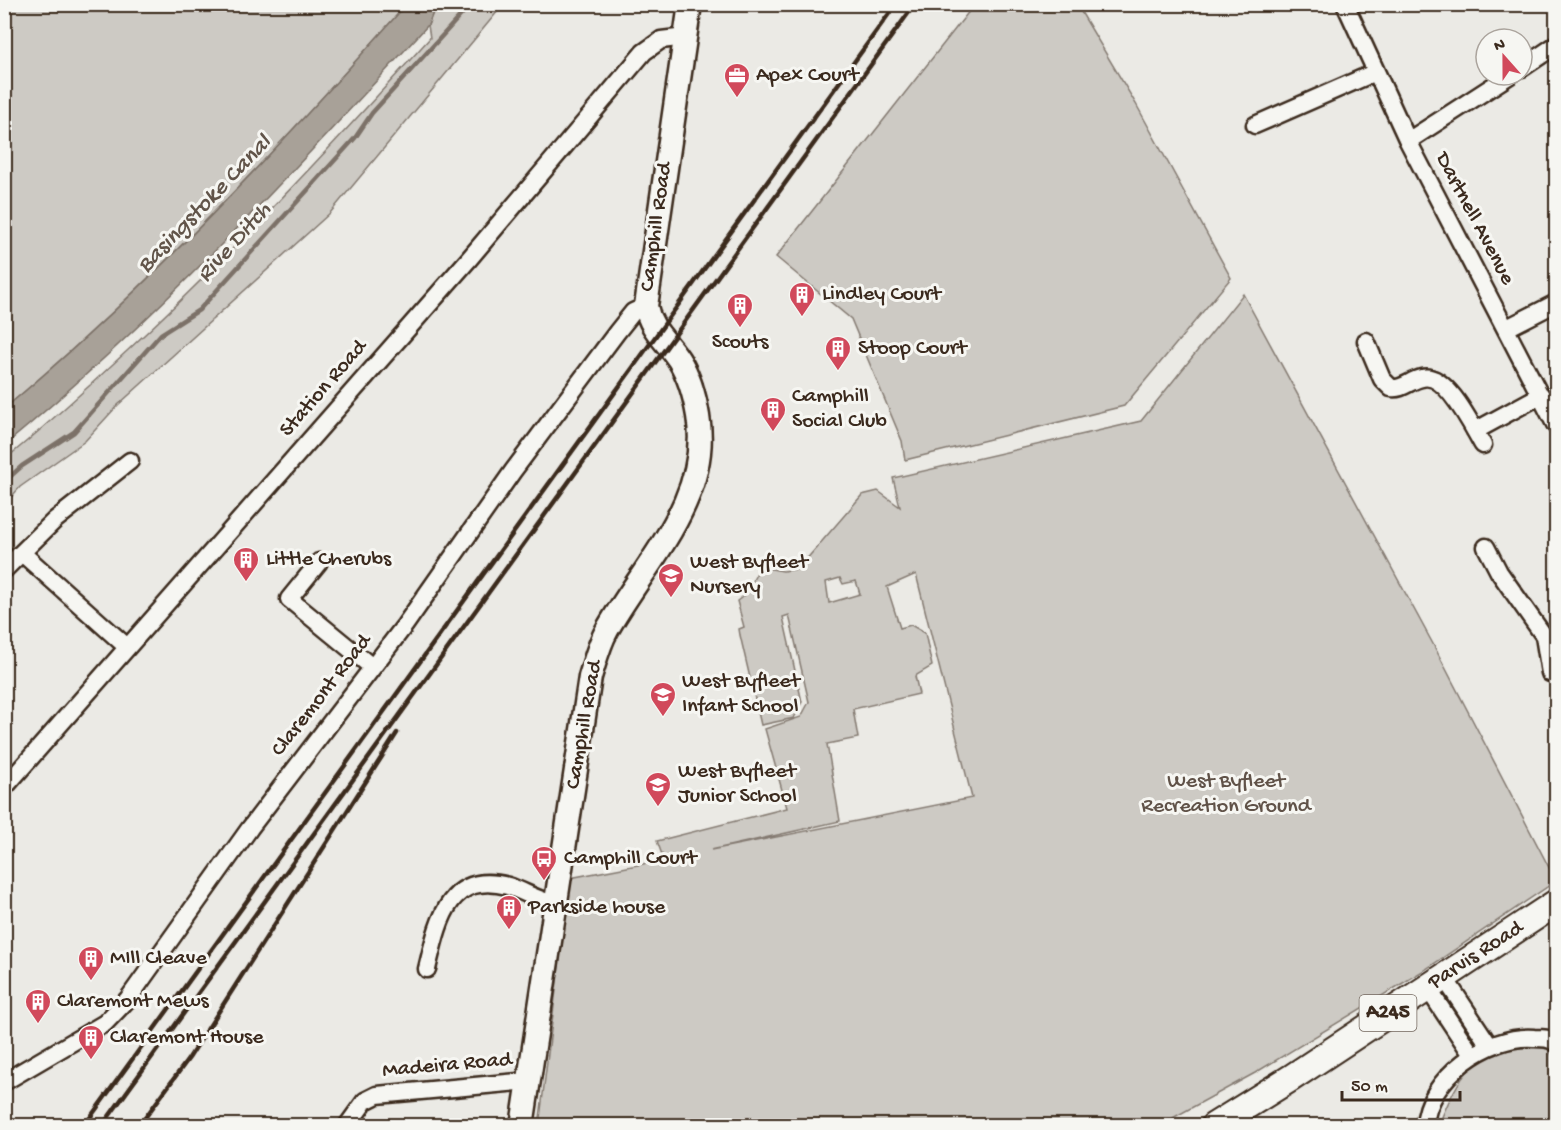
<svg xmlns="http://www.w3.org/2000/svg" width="1561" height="1130" font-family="'Gochi Hand',sans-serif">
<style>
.green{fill:#cdcac4;stroke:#847a71;stroke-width:1.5;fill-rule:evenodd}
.water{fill:#a8a198;stroke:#7c7167;stroke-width:1.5}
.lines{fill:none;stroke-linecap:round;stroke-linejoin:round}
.stream{stroke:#7c7167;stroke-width:4.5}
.street-casing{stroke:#3b2a1e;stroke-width:21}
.secondary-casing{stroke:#3b2a1e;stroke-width:27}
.primary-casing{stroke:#3b2a1e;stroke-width:30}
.street{stroke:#f6f6f2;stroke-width:16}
.secondary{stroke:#f6f6f2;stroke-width:22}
.primary{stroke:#f6f6f2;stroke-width:26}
.rail{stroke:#3b2a1e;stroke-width:4.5}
.labels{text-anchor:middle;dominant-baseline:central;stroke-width:6;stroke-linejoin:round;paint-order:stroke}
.shield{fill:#f6f6f2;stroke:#73675e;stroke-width:1.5}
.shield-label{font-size:21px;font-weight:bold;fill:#3b2a1e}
.poi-label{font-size:22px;fill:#3b2a1e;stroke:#f6f6f2;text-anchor:start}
.street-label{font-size:22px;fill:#3b2a1e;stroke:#f6f6f2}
.park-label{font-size:22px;fill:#605248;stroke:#f6f6f2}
.water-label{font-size:24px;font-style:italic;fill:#615449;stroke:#f6f6f2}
</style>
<rect width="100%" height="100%" fill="#ebeae5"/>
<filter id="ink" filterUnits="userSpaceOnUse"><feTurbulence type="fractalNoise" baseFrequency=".0167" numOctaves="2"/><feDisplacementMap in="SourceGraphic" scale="12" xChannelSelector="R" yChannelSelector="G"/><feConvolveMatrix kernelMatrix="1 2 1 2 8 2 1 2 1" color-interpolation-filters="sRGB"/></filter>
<g filter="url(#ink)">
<path class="green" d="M5 5H406C281 145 149 287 5 408Z
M436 5H503L330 213 118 405 85 441 20 487 5 504V459C48 425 87 388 127 351 234 252 332 146 430 38L428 25Z
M974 5H1077L1136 104 1231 278 1124 406 905 460 902 441 851 319 776 257Z
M1243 294 1433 644 1556 881 1426 969 1255 1073 1160 1125 539 1126 570 878 664 860 657 841 787 808 765 729 801 717 809 702 789 615 783 617 802 702 794 718 761 725 740 635 739 629 744 627 737 601 745 595 760 567 783 571 798 569 862 495 878 491 900 507 893 478 1141 421ZM916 574 972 798 711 850 840 821 827 744 858 738 853 709 919 694 915 676 932 666 925 633 911 625 900 628 887 587ZM840 578 843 584 856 581 860 594 829 603 826 582Z
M1534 1047 1549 1049 1556 1063V1125H1446L1442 1117C1463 1067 1478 1050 1534 1047Z"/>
<path class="water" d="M406 5H436L428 25C293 172 158 318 5 445V408C150 287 280 146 406 5Z"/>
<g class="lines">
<path class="stream" d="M4 482 22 466 74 432 161 334 199 310 355 138 372 113 471 4"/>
<defs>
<path id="street" d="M1345 4 1408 141 1556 426
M1522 68 1556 45
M1255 125 1376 72
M1408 141 1510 75
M1507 328 1556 303
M1366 341 1382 379 1391 388C1403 390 1410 380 1422 378 1446 371 1473 428 1483 445
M1475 431 1541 395
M1486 547 1499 572 1544 636 1550 673
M22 553 127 647
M319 562 289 599 372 667
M4 570 55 520 130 461
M4 788 469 259 644 52 661 40 686 37
M427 969C438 924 447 870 508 886 524 891 538 901 556 904
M1444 977 1489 1045
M1427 987 1472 1055
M4 1082 105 1023 128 999 250 828 405 625 513 471 617 332 633 312 646 306
M347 1126 365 1101 377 1095 529 1081
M1425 1126C1427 1078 1489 1034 1534 1038 1543 1038 1550 1038 1556 1043"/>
<path id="secondary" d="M522 1126 590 677C595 661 599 644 607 630 644 564 712 498 698 416 695 398 689 376 679 360 667 341 650 330 646 306L690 4"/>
<path id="primary" d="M1214 1126 1291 1078 1556 903"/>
</defs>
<use href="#street" class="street-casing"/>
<use href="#secondary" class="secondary-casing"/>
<use href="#primary" class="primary-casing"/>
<use href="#street" class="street"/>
<use href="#secondary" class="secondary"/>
<use href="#primary" class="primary"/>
<path class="rail" d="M84 1126 896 4
M102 1126 915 4
M139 1126 189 1058 397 733"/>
</g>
</g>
<defs>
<symbol id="office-pin" viewBox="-11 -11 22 30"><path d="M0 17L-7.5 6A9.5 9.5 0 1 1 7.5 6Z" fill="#d1495b" stroke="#f6f6f2"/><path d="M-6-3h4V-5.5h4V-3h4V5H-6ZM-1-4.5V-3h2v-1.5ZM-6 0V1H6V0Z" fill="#fff"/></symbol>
<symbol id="building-pin" viewBox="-11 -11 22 30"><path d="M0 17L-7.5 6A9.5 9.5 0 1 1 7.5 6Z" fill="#d1495b" stroke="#f6f6f2"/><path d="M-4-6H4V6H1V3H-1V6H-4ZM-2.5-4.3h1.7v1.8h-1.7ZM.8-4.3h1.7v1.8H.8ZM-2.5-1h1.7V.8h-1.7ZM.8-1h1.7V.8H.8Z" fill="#fff"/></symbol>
<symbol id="school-pin" viewBox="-11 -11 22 30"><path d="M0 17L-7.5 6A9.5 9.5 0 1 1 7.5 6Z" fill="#d1495b" stroke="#f6f6f2"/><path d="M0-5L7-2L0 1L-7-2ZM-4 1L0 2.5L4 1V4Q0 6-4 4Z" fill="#fff"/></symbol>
<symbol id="bus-pin" viewBox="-11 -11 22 30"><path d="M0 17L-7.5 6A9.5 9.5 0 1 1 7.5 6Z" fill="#d1495b" stroke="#f6f6f2"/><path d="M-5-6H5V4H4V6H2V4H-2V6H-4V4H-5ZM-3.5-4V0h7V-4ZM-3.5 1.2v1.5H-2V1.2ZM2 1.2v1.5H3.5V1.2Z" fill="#fff"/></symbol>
</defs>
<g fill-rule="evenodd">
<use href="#office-pin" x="722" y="61" width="30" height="40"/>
<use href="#building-pin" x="787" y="280" width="30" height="40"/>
<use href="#building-pin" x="725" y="291" width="30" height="40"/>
<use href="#building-pin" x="823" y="334" width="30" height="40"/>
<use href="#building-pin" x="758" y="395" width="30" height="40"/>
<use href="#building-pin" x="231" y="545" width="30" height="40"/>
<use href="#school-pin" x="656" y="561" width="30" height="40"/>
<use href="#school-pin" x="648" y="680" width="30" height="40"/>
<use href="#school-pin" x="643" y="770" width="30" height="40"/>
<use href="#bus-pin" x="529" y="844" width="30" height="40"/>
<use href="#building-pin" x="494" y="893" width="30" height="40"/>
<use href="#building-pin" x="76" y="944" width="30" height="40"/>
<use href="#building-pin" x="23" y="987" width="30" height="40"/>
<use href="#building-pin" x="76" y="1023" width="30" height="40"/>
</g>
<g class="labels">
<rect class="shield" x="1359.5" y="995" width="57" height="36" rx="4.5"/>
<g class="shield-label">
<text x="1388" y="1013">A245</text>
</g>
<g class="poi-label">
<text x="756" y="76">Apex Court</text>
<text x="822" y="295">Lindley Court</text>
<text x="740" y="343" text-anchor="middle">Scouts</text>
<text x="858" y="349">Stoop Court</text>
<text x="792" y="397">Camphill<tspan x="792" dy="25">Social Club</tspan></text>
<text x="266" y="560">Little Cherubs</text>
<text x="690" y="563">West Byfleet<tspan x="690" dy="25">Nursery</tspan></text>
<text x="682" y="682">West Byfleet<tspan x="682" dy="25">Infant School</tspan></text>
<text x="678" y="772">West Byfleet<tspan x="678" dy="25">Junior School</tspan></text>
<text x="564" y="859">Camphill Court</text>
<text x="528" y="908">Parkside house</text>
<text x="110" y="959">MIll Cleave</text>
<text x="57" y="1002">Claremont Mews</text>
<text x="110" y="1038">Claremont House</text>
</g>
<g class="street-label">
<text transform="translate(1474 219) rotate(62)">Dartnell Avenue</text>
<text transform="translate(657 227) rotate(-82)">Camphill Road</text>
<text transform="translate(324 389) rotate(-49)">Station Road</text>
<text transform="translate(322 696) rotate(-52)">Claremont Road</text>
<text transform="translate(585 725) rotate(-80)">Camphill Road</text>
<text transform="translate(1476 956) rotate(-33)">Parvis Road</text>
<text transform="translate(447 1066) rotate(-5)">Madeira Road</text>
</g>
<g class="park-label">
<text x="1226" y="782">West Byfleet<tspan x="1226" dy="25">Recreation Ground</tspan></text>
</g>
<g class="water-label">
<text transform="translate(205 205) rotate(-46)">Basingstoke Canal</text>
<text transform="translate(235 243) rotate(-48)">Rive Ditch</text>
</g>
</g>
<rect width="1561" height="1130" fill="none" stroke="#f6f6f2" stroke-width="24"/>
<rect x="12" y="12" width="1537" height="1106" fill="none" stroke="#3b2a1e" stroke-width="2" filter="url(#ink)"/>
<g transform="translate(1504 57) rotate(339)"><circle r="28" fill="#f6f6f2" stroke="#aba49d" stroke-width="1.5"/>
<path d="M0-4.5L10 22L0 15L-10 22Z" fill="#d1495b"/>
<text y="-9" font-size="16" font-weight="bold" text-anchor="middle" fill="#3b2a1e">N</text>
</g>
<path d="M1342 1091v9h118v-9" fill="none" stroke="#3b2a1e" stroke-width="3"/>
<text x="1351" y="1091" font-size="18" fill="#3b2a1e" stroke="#f6f6f2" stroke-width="4.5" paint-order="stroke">50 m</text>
</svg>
